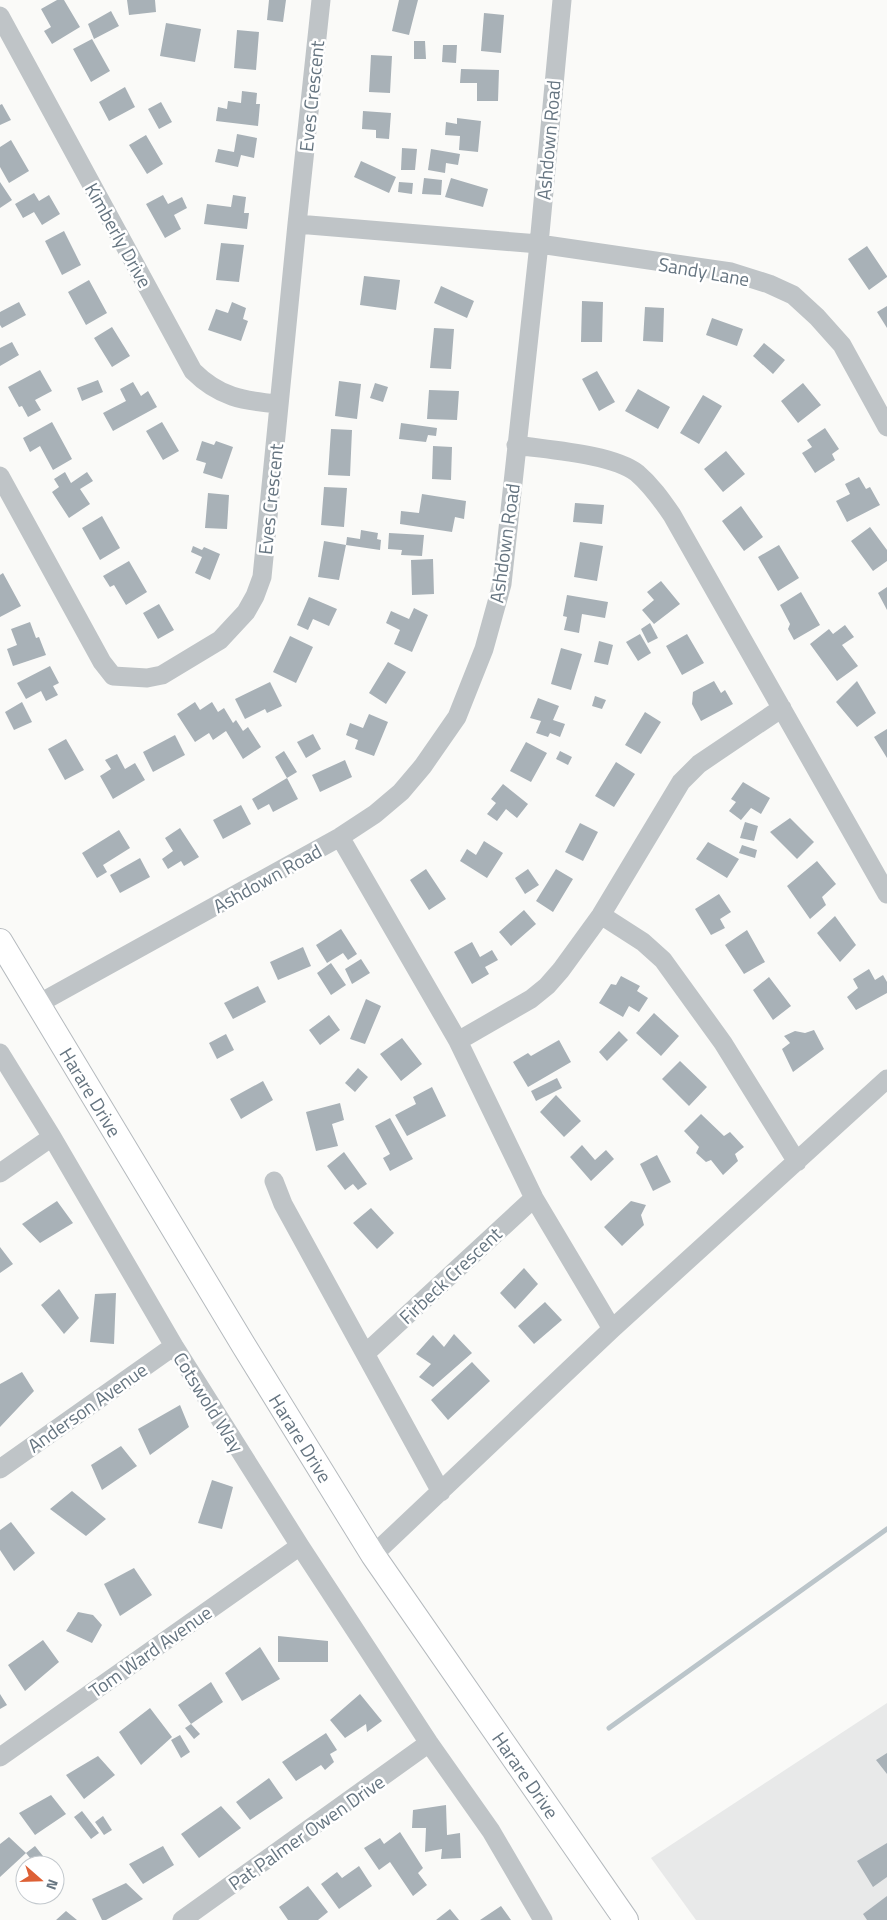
<svg xmlns="http://www.w3.org/2000/svg" width="887" height="1920" font-family="'Titillium Web',sans-serif">
<style>
.built{fill:#e8e9e9}
.lines{fill:none;stroke-linecap:round;stroke-linejoin:round}
.stream{stroke:#bbc5ca;stroke-width:5}
.building{fill:#a8b1b7}
.major-casing{stroke:#b5babe;stroke-width:26}
.minor{stroke:#bfc4c7;stroke-width:19}
.major{stroke:#fff;stroke-width:24}
.labels{text-anchor:middle;dominant-baseline:central;stroke-width:5;stroke-linejoin:round;paint-order:stroke}
.street-label{font-size:19px;fill:#667581;stroke:#fff}
</style>
<rect width="100%" height="100%" fill="#fafaf8"/>
<path class="built" d="M887 1703V1920H696L651 1858Z"/>
<g class="lines">
<path class="stream" d="M609 1728 887 1529"/>
</g>
<path class="building" d="M57 0H64L80 27 52 44 44 31 51 27 41 9Z
M127 0H155L156 12 129 15Z
M269 0H286L283 22 267 20Z
M399 0H418L409 35 392 31Z
M111 11 119 26 94 39 88 24Z
M484 13 504 15 501 53 481 51Z
M166 23 201 29 195 62 160 56Z
M237 30 259 32 256 70 234 68Z
M92 39 110 71 91 82 73 49Z
M414 41H425L426 59H414Z
M443 45H457L456 63 442 62Z
M371 55 392 56 390 93 369 92Z
M461 69 499 70 498 101H477V83H460Z
M125 87 135 107 109 121 99 102Z
M242 91 257 93 256 104H260L258 126 216 121 218 107 227 109 228 101 241 103Z
M161 102 172 122 159 129 148 109Z
M2 104 11 120 0 125V105Z
M363 111 391 113 389 139 376 138V130L362 129Z
M457 118 481 121 478 152 459 150 460 136 445 135 446 122 457 124Z
M237 134 257 138 254 158 241 155 238 167 215 162 218 149 234 152Z
M146 135 163 164 147 174 129 145Z
M11 140 29 171 9 183 0 167V147Z
M402 148 417 149 415 170H401Z
M431 149 460 154 458 165 446 163 445 173 428 170Z
M361 161 396 177 389 193 354 177Z
M424 178 442 180 441 195 422 194Z
M451 178 488 189 483 207 445 197Z
M0 182 12 200 0 208Z
M399 182 413 183 412 194 398 192Z
M34 193 39 201 49 195 60 214 42 225 34 212 23 218 15 204Z
M163 195 168 204 182 197 187 208 174 215 181 229 165 238 146 204Z
M233 195 246 197 244 213H249L247 229 204 224 207 204 231 207Z
M64 231 81 265 62 275 45 241Z
M221 243 244 245 239 282 216 280Z
M867 246 887 276V277L869 290 848 259Z
M364 276 400 280 396 310 360 305Z
M89 280 107 313 86 325 68 292Z
M441 286 474 301 467 318 434 303Z
M582 301 603 302 602 342H581Z
M19 302 26 315 2 328 0 325V312Z
M232 302 246 308 243 319 248 321 241 341 208 330 216 309 228 313Z
M887 306V328L877 312Z
M645 307 664 308 663 342 643 341Z
M712 318 743 329 737 346 706 335Z
M112 327 130 356 112 367 94 338Z
M434 328 454 329 451 369 430 368Z
M12 342 19 355 0 366V348Z
M764 343 785 360 773 374 753 356Z
M40 370 52 391 35 400 41 410 28 417 22 406 19 407 8 387Z
M597 371 615 402 599 411 582 379Z
M98 380 103 392 82 401 77 388Z
M339 381 361 384 357 419 335 416Z
M133 382 141 396 148 391 157 407 113 431 103 413 126 401 120 389Z
M375 383 388 387 383 402 370 398Z
M803 383 821 405 798 423 781 401Z
M638 389 670 407 658 429 625 411Z
M429 390 459 391 457 420 427 419Z
M703 395 722 406 699 444 680 433Z
M52 422 72 459 53 470 40 446 30 452 23 438Z
M162 422 179 451 163 460 146 431Z
M401 423 437 428 436 436 428 435 426 442 399 439Z
M825 428 839 449 832 454 835 460 815 473 802 453 812 447 807 440Z
M331 429 352 430 350 476 328 475Z
M202 441 214 445 216 441 233 447 222 479 203 473 206 463 196 460Z
M433 446 452 447 451 480 432 479Z
M726 451 745 474 723 492 704 469Z
M65 472 71 483 87 472 93 481 80 489 90 504 69 518 52 492 59 487 54 479Z
M859 477 866 489 870 487 880 505 847 522 836 501 850 494 845 484Z
M324 487 347 488 344 527 321 525Z
M208 493 229 495 227 529 205 528Z
M422 494 466 501 464 519 455 517 452 532 400 524 401 511 419 513Z
M575 503 604 505 602 524 573 522Z
M741 506 763 537 744 551 722 521Z
M102 516 120 548 100 560 82 528Z
M870 527 887 550V561L873 571 851 541Z
M361 530 378 533 377 539 381 540 380 550 346 545 347 537 360 539Z
M389 533 424 535 422 556 401 555 402 550 388 549Z
M324 541 346 545 339 580 318 577Z
M580 542 603 546 597 581 574 577Z
M779 545 799 578 778 591 758 557Z
M193 546 202 550 204 547 220 554 210 580 195 573 202 557 191 552Z
M433 559 434 594 412 595 411 560Z
M129 561 147 592 126 605 114 585 110 587 103 576Z
M3 573 21 606 0 617V575Z
M661 581 680 604 654 624 642 610 654 600 647 592Z
M887 587V610L878 593Z
M801 592 820 625 794 640 788 629 790 624 780 605Z
M567 595 608 602 605 618 582 614 579 633 564 630 567 617 563 616Z
M309 597 337 609 329 626 313 619 308 630 297 625Z
M159 604 174 630 158 639 143 613Z
M414 608 428 615 412 652 394 644 400 630 386 623 391 611 409 619Z
M30 622 36 638 39 637 46 655 13 666 7 649 17 645 11 629Z
M650 623 658 638 648 643 641 629Z
M845 625 854 637 842 645 858 666 837 681 810 644 829 629 833 634Z
M640 634 651 653 638 661 626 642Z
M687 634 704 663 682 675 666 646Z
M290 636 313 647 296 683 273 672Z
M599 641 613 645 608 665 594 662Z
M561 648 582 654 571 690 551 684Z
M388 662 406 672 386 704 369 693Z
M50 666 59 683 53 686 58 695 46 701 41 691 26 699 17 683Z
M714 681 721 693 725 690 733 704 701 721 692 704 693 692Z
M857 681 876 713 857 727 836 702Z
M270 682 282 706 267 713 265 709 245 719 235 699Z
M595 696 606 700 602 709 592 706Z
M538 698 559 706 553 720 565 724 560 737 550 733 548 737 536 733 541 721 530 718Z
M22 702 32 722 14 730 5 712Z
M195 702 200 710 212 702 218 712 224 708 233 723 236 720 243 731 248 727 261 747 243 759 226 731 213 740 209 733 195 742 177 714Z
M645 712 661 722 641 754 625 745Z
M369 714 388 722 374 756 355 749 358 740 346 735 350 723 363 728Z
M887 729V758L874 737Z
M313 734 321 749 306 758 297 742Z
M175 735 185 755 153 772 143 752Z
M66 739 84 770 65 780 48 749Z
M526 742 547 753 531 782 510 771Z
M284 751 297 772 287 778 298 799 273 812 269 804 258 810 252 799 287 778 275 757Z
M560 751 572 757 568 765 556 759Z
M117 754 125 769 135 763 145 780 113 799 100 776 111 769 105 760Z
M345 760 352 777 320 792 312 775Z
M616 762 635 774 614 807 595 796Z
M743 782 770 798 761 814 751 808 741 820 729 811 736 802 731 799Z
M503 784 528 804 517 818 506 809 497 821 487 814 496 803 491 799Z
M241 805 251 824 223 839 213 820Z
M790 818 814 842 797 859 770 832Z
M745 822 758 826 754 841 740 838Z
M580 823 598 832 583 861 565 852Z
M180 828 199 857 184 866 181 861 168 869 162 859 173 851 165 838Z
M119 830 130 848 103 865 107 872 97 878 82 853Z
M484 841 503 853 487 878 460 861 467 849 476 855Z
M708 842 739 859 727 878 696 859Z
M742 845 757 850 755 858 739 853Z
M140 858 150 877 120 893 110 875Z
M817 861 836 884 822 897 826 905 810 919 787 886Z
M426 869 446 899 429 910 410 880Z
M528 869 539 885 525 894 515 878Z
M556 869 573 879 553 912 536 901Z
M719 894 731 912 720 919 725 928 711 935 695 909Z
M524 910 536 924 511 946 499 932Z
M835 916 856 945 840 962 817 933Z
M341 929 357 954 348 960 343 953 327 963 316 945Z
M747 930 765 962 744 974 725 945Z
M472 942 480 957 492 950 498 960 485 967 489 974 472 984 454 952Z
M303 947 311 966 278 980 270 962Z
M361 959 370 973 352 984 345 969Z
M331 963 346 985 331 995 317 973Z
M869 969 875 980 883 975 887 982V993L856 1010 847 997 858 988 853 979Z
M621 976 640 986 637 991 648 998 639 1012 629 1006 623 1017 599 1003 611 984 616 985Z
M769 977 791 1006 773 1020 753 990Z
M258 986 266 1002 233 1019 224 1003Z
M366 999 381 1006 365 1044 350 1039Z
M654 1013 679 1036 661 1056 636 1033Z
M329 1015 340 1030 320 1045 309 1030Z
M814 1030 824 1049 793 1072 782 1049 790 1043 784 1036 795 1031 805 1033Z
M619 1031 628 1040 607 1061 599 1052Z
M226 1034 234 1050 217 1059 209 1043Z
M402 1038 422 1064 401 1081 380 1054Z
M559 1040 571 1062 528 1087 513 1062 528 1053 531 1056Z
M680 1061 707 1087 689 1106 662 1079Z
M358 1068 368 1077 355 1092 345 1083Z
M557 1078 562 1088 536 1101 531 1091Z
M263 1081 273 1100 241 1119 230 1099Z
M432 1087 446 1116 407 1136 395 1115 416 1104 413 1097Z
M556 1095 581 1121 564 1137 540 1112Z
M340 1103 344 1120 332 1124 338 1146 316 1151 306 1112Z
M701 1114 724 1136 730 1132 744 1147 735 1154 738 1161 723 1175 711 1160 706 1162 696 1153 699 1147 684 1131Z
M390 1118 413 1159 390 1171 383 1158 390 1154 375 1126Z
M582 1145 595 1160 606 1150 614 1159 591 1181 570 1157Z
M344 1152 367 1184 358 1190 353 1184 345 1190 327 1166Z
M657 1155 671 1182 653 1191 640 1164Z
M57 1201 73 1223 40 1243 22 1224Z
M631 1201 646 1205 641 1215 644 1225 622 1246 604 1227Z
M371 1208 394 1233 377 1249 353 1223Z
M0 1247 13 1264 0 1273Z
M524 1268 538 1284 515 1309 500 1293Z
M59 1289 79 1318 64 1334 41 1305Z
M116 1293 114 1344 90 1342 95 1294Z
M545 1302 562 1320 534 1344 518 1326Z
M454 1334 472 1353 433 1387 419 1377 431 1364 416 1354 433 1335 444 1347Z
M472 1362 490 1381 448 1420 431 1400Z
M22 1372 34 1391 0 1427V1384Z
M180 1405 189 1427 150 1455 138 1429Z
M121 1446 137 1466 102 1490 91 1465Z
M212 1480 233 1487 222 1529 198 1523Z
M72 1491 106 1519 86 1536 50 1509Z
M11 1522 35 1553 14 1571 0 1550V1530Z
M134 1568 152 1595 120 1616 104 1584Z
M78 1612 93 1615 102 1625 92 1643 66 1631Z
M278 1636 328 1641V1662H278Z
M43 1640 59 1662 25 1691 8 1665Z
M260 1647 280 1679 242 1701 225 1673Z
M211 1682 223 1702 191 1724 178 1705Z
M0 1694 7 1705 0 1709Z
M360 1694 382 1721 367 1732 366 1724 345 1738 330 1720Z
M150 1708 172 1737 141 1765 119 1732Z
M191 1724 200 1734 194 1739 185 1728Z
M326 1733 337 1750 330 1754 334 1762 325 1770 321 1765 296 1781 282 1762Z
M180 1735 190 1752 181 1758 171 1740Z
M887 1753V1774L876 1760Z
M98 1756 115 1775 84 1799 66 1775Z
M269 1778 283 1798 250 1820 236 1802Z
M51 1795 66 1814 35 1835 19 1813Z
M446 1805 447 1835 460 1833 461 1858 441 1859 442 1849 425 1852 426 1828H412L413 1810Z
M221 1806 241 1828 199 1858 181 1834Z
M82 1811 99 1833 91 1839 74 1817Z
M103 1816 112 1830 104 1835 95 1822Z
M400 1832 423 1868 418 1873 427 1885 413 1896 390 1862 379 1870 364 1848 380 1838 384 1844Z
M9 1837 26 1853 35 1846 43 1856 34 1863 26 1853 0 1877V1844Z
M887 1843V1877L873 1887 857 1861Z
M163 1846 174 1865 143 1884 129 1864Z
M42 1860 45 1865H35Z
M359 1866 372 1886 339 1909 321 1884 337 1872 342 1878Z
M126 1883 143 1899 106 1920H102L92 1899Z
M308 1886 328 1912 318 1920H288L279 1907Z
M887 1896V1920H867L863 1914Z
M501 1906 511 1920H480Z
M450 1909 459 1920H436Z
M66 1911 77 1920H56Z"/>
<g class="lines">
<defs>
<path id="major" d="M0 941 244 1346 373 1555 626 1920"/>
</defs>
<use href="#major" class="major-casing"/>
<path class="minor" d="M0 16 193 371C219 397 243 401 279 404
M297 224 539 244 731 272 769 284 793 295 817 317 842 345 887 427
M516 445C549 450 612 454 637 473 651 485 661 499 672 515L887 894
M0 476 102 662 113 676 147 678 162 675 220 640 246 612 255 596 262 577 297 224 321 0
M340 837 458 1041 534 1198 612 1329
M601 915 643 942 663 960 723 1043 797 1162
M38 1004 340 837 375 814 401 792 423 766 457 717 484 649 502 584 539 244 562 0
M458 1041 531 999 547 986 561 970 601 915 681 782 699 764 782 708
M0 1053 52 1137 174 1346 300 1546 429 1743 491 1831 543 1920
M0 1173 52 1137
M274 1181 283 1204 441 1492
M366 1353 534 1198
M0 1469 174 1346
M373 1555 612 1329 887 1079
M0 1757 300 1546
M182 1920 429 1743"/>
<use href="#major" class="major"/>
</g>
<g class="labels">
<g class="street-label">
<text transform="translate(311 96) rotate(-84)">Eves Crescent</text>
<text transform="translate(548 140) rotate(-85)">Ashdown Road</text>
<text transform="translate(119 235) rotate(61)">Kimberly Drive</text>
<text transform="translate(704 271) rotate(10)">Sandy Lane</text>
<text transform="translate(270 499) rotate(-84)">Eves Crescent</text>
<text transform="translate(504 543) rotate(-82)">Ashdown Road</text>
<text transform="translate(267 878) rotate(-29)">Ashdown Road</text>
<text transform="translate(91 1092) rotate(59)">Harare Drive</text>
<text transform="translate(450 1275) rotate(-43)">Firbeck Crescent</text>
<text transform="translate(209 1402) rotate(58)">Cotswold Way</text>
<text transform="translate(87 1407) rotate(-35)">Anderson Avenue</text>
<text transform="translate(301 1438) rotate(58)">Harare Drive</text>
<text transform="translate(150 1651) rotate(-35)">Tom Ward Avenue</text>
<text transform="translate(526 1775) rotate(55)">Harare Drive</text>
<text transform="translate(306 1832) rotate(-35)">Pat Palmer Owen Drive</text>
</g>
</g>
<g transform="translate(40 1880) rotate(110)"><circle r="24" fill="#ffffff" stroke="#c2c8cd"/>
<path d="M0-4L9 19L0 12L-9 19Z" fill="#dd6035"/>
<text y="-8" font-size="14" font-weight="bold" text-anchor="middle" fill="#667581">N</text>
</g>
</svg>
